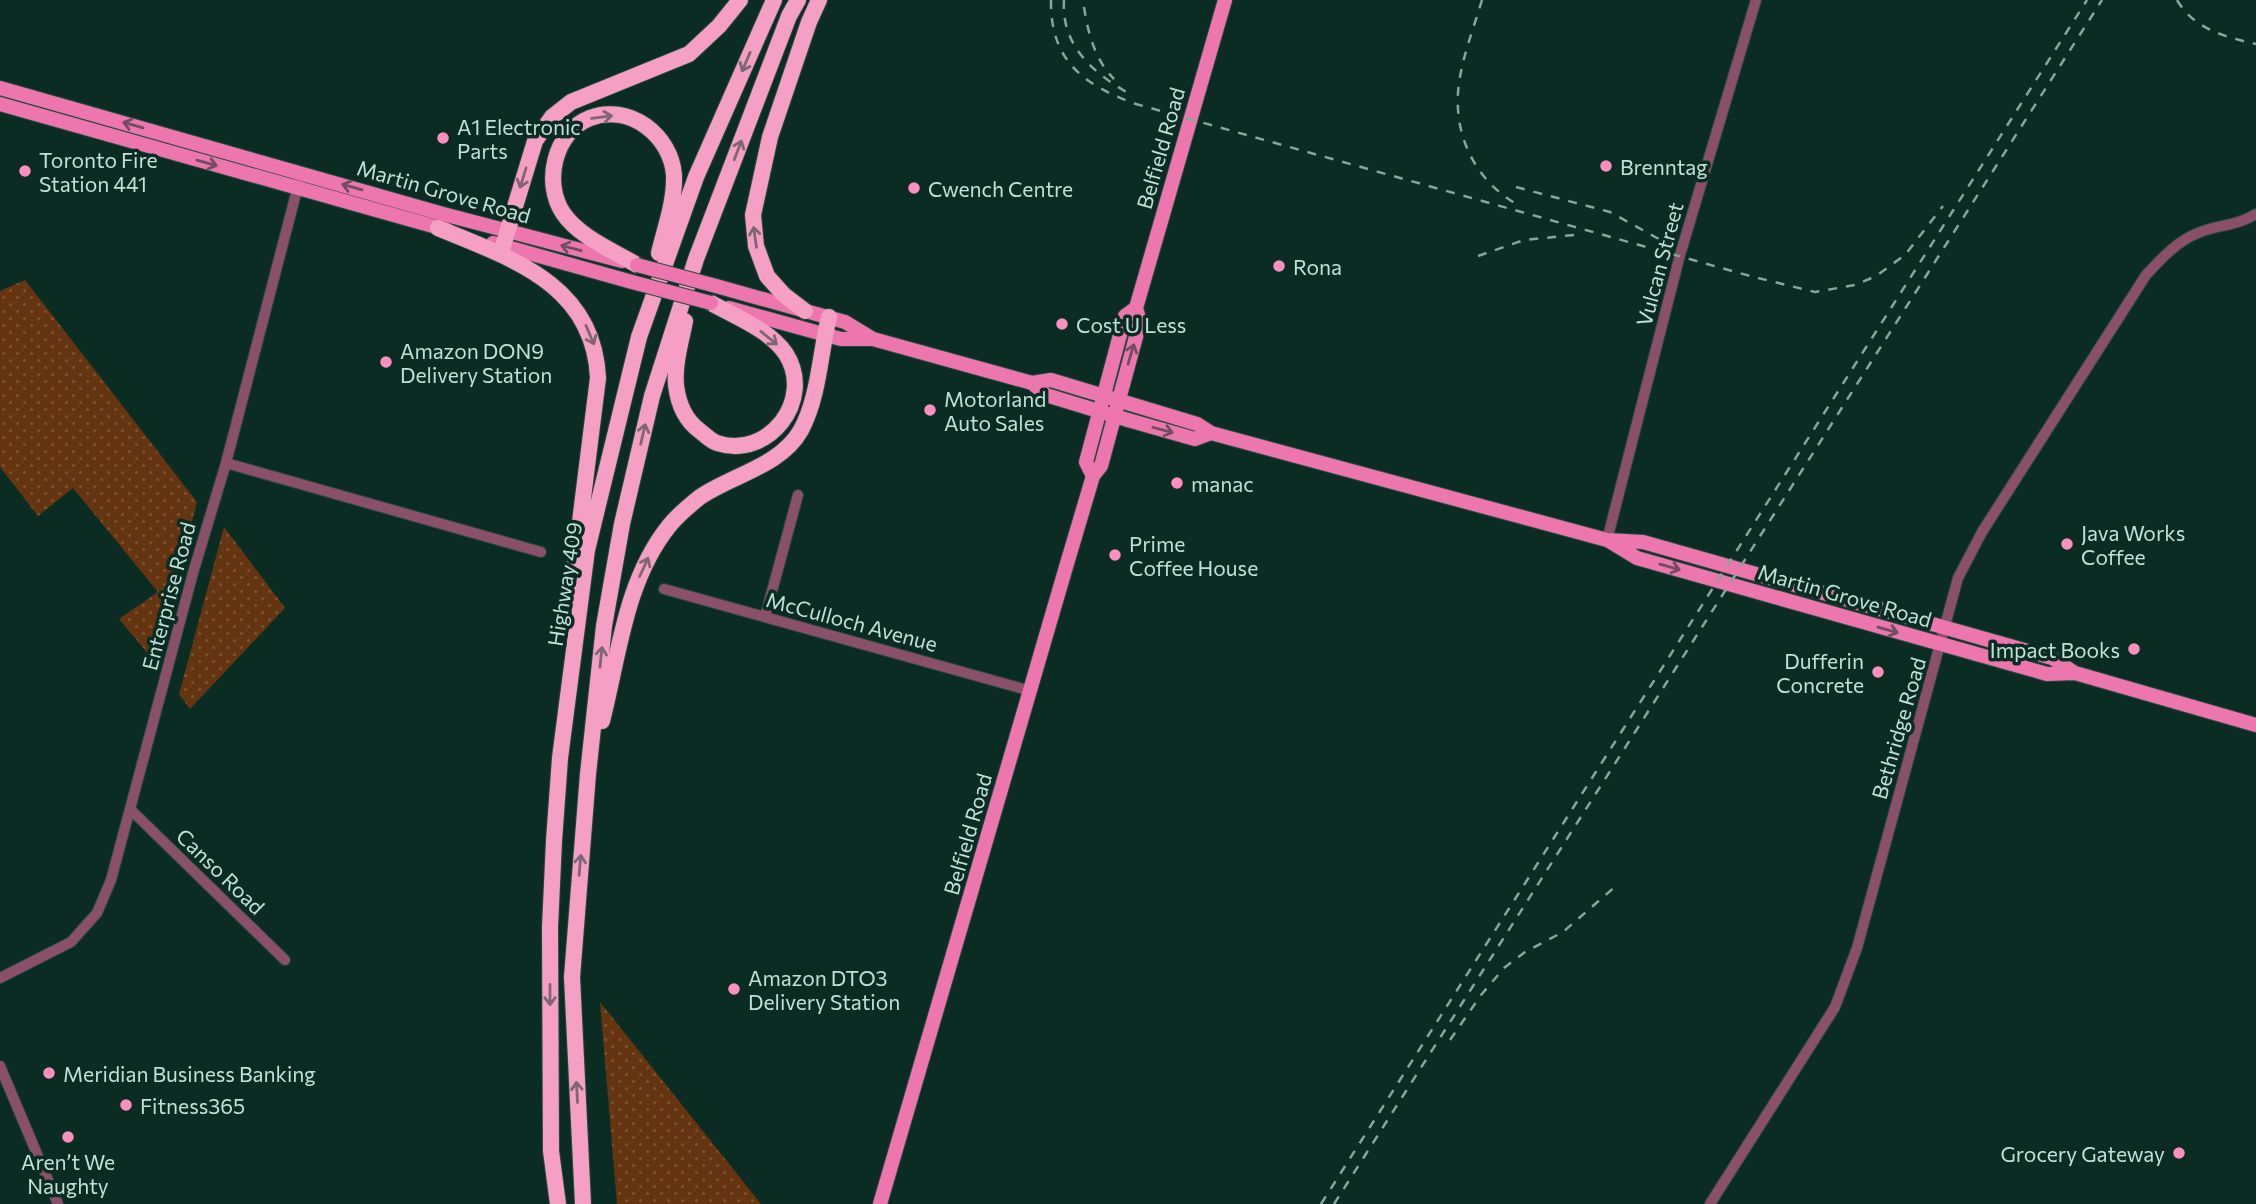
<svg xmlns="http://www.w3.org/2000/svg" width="2256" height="1204" font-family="Commissioner,sans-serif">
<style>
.grass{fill:url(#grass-dots)}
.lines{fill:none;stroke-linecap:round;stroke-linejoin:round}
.minor-casing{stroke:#274940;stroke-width:12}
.major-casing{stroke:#274940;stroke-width:16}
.highway-casing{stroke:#274940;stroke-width:18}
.minor{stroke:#8a5069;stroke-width:10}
.major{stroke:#ee76ae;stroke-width:14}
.highway{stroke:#f69fc5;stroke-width:16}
.rail{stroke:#86a59b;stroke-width:2.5;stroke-dasharray:9 9;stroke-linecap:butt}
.major-bridge-casing{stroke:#274940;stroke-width:16;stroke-linecap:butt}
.major-bridge{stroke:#ee76ae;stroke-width:14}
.oneway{stroke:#806674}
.oneway2{stroke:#714d62}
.poi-dot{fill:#fd8ec0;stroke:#0a2c23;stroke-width:2.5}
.labels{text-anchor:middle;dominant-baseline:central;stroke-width:7;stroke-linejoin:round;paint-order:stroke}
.poi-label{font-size:21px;fill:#c2e0d6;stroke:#0a2c23;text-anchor:start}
.street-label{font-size:21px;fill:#c2e0d6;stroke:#0a2c23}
</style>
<defs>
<pattern id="grass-dots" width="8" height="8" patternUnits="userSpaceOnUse" patternTransform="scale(1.75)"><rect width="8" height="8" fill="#653511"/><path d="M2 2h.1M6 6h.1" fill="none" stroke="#795233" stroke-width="1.8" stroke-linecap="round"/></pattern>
</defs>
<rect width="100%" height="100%" fill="#0a2c23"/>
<path class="grass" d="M25 280 197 502 156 663 119 619 158 592 73 488 38 516 0 467V291Z
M224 527 285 608 190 709 179 694Z
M600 1002 761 1204H617Z"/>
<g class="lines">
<defs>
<path id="minor" d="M226 463 541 552
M1607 540 1680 255 1756 0
M664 589 1031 691
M765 617 798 495
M131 810 285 960
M0 978 71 942 97 913 111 880 193 573 226 463 299 182
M0 1066 58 1204
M1710 1204 1835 1007 1857 948 1958 578 1982 532 2146 275C2161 259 2177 241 2198 233 2219 224 2234 227 2256 214"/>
<path id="major" d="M0 88 443 214 622 261
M0 104 447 230
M493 243 632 282
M716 286 845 322 873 339 1032 383 1051 380 1197 424 1211 433 1607 540 1643 542 2052 658 2075 673 2256 725
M729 308 841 339H873
M1032 383 1046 395 1128 420 1195 439 1211 433
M1093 476 1086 462 1125 316 1136 308
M1609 541 1637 558 2047 674 2075 673
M880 1204 1066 567 1093 476 1101 466 1140 322 1136 308 1225 0"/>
<path id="highway" d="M438 228C513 259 594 285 598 378L575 562
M503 246 535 141 552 117 571 102 689 54 719 26 740 0
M637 265C614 251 579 237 563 213 543 183 554 132 590 118 629 103 671 135 674 175 675 201 665 228 659 253
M805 311 784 295 767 276 756 246 753 215 770 137 809 22 819 0
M685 321C681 342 674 364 676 385 678 403 685 420 700 431 705 435 711 441 717 443 768 460 815 400 786 354 770 330 736 317 711 303
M602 721C619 655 625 581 669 526 677 516 690 505 700 497 732 475 781 466 801 430 819 397 820 353 829 317
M558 1204 551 1151 550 927 554 841 560 758 587 550 639 337 696 177 774 0
M583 1204 572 977 588 774 604 626 622 524 652 396 696 259 789 16 798 0"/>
</defs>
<use href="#minor" class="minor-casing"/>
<use href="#major" class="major-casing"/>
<use href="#highway" class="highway-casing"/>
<use href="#minor" class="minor"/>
<use href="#major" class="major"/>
<use href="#highway" class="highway"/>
<path class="rail" d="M1051 0C1050 60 1083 85 1136 104L1750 276 1815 292 1855 285 1876 276 1905 255 1943 206
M1064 0C1061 45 1092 72 1128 93
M1482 0C1474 27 1463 55 1459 83 1452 133 1474 180 1518 205
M2177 0C2194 29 2225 37 2256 44
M1084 7C1088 33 1095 60 1114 79
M1516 187 1610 212 1675 248
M1478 256 1524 240 1583 234
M1450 1040 1481 995 1504 968 1525 952 1563 932 1617 885
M1321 1204 2087 0
M1334 1204 2102 0"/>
<defs>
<path id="major-bridge" d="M637 265 716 286
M632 282 711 303"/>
</defs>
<use href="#major-bridge" class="major-bridge-casing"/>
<use href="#major-bridge" class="major-bridge"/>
</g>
<defs><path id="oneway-shaft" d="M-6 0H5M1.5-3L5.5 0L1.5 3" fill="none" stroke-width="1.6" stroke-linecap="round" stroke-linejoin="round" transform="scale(1.75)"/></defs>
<g class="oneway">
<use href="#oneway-shaft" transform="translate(746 62) rotate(113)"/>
<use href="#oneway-shaft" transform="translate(602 117) rotate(-7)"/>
<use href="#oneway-shaft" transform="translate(738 150) rotate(-69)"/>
<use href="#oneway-shaft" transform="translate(523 178) rotate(107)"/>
<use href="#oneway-shaft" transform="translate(755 237) rotate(-98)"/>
<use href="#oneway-shaft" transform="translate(590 335) rotate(67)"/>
<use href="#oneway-shaft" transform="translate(769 338) rotate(39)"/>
<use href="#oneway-shaft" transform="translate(643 434) rotate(-77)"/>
<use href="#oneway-shaft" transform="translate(644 567) rotate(-65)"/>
<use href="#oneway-shaft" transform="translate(601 657) rotate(-84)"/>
<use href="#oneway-shaft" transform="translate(580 865) rotate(-85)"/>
<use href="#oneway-shaft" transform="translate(550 995) rotate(90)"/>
<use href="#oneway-shaft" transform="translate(577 1092) rotate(-93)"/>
</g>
<g class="oneway2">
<use href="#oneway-shaft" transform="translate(133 125) rotate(-164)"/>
<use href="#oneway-shaft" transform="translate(207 163) rotate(16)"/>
<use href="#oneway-shaft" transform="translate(352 187) rotate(-164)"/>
<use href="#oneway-shaft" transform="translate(571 248) rotate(-165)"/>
<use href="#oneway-shaft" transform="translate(1131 354) rotate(-74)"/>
<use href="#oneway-shaft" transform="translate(1163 430) rotate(15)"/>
<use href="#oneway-shaft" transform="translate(1670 567) rotate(16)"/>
<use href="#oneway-shaft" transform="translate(1888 630) rotate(16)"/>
</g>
<g class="poi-dot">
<circle cx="443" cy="138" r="7"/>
<circle cx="1606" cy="166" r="7"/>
<circle cx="25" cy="171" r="7"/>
<circle cx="914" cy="188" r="7"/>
<circle cx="1279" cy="266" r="7"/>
<circle cx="1062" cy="324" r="7"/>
<circle cx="386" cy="362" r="7"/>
<circle cx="930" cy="410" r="7"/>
<circle cx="1177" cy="483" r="7"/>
<circle cx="2067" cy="544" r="7"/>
<circle cx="1115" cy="555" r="7"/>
<circle cx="2134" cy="649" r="7"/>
<circle cx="1878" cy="672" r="7"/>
<circle cx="734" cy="989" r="7"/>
<circle cx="49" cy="1073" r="7"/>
<circle cx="126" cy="1105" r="7"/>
<circle cx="68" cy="1137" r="7"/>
<circle cx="2179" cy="1153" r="7"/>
</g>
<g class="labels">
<g class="poi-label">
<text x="457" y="126">A1 Electronic<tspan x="457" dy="24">Parts</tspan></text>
<text x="39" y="159">Toronto Fire<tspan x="39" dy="24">Station 441</tspan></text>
<text x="1620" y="166">Brenntag</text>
<text x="928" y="188">Cwench Centre</text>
<text x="1293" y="266">Rona</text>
<text x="1076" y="324">Cost U Less</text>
<text x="400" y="350">Amazon DON9<tspan x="400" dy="24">Delivery Station</tspan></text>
<text x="944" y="398">Motorland<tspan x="944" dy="24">Auto Sales</tspan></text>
<text x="1191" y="483">manac</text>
<text x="2081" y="532">Java Works<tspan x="2081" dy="24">Coffee</tspan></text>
<text x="1129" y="543">Prime<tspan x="1129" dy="24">Coffee House</tspan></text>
<text x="2120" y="649" text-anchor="end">Impact Books</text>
<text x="1864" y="660" text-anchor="end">Dufferin<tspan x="1864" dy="24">Concrete</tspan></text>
<text x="748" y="977">Amazon DTO3<tspan x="748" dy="24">Delivery Station</tspan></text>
<text x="63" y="1073">Meridian Business Banking</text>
<text x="140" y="1105">Fitness365</text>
<text x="2165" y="1153" text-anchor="end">Grocery Gateway</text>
<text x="68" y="1161" text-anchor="middle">Aren’t We<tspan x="68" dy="24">Naughty</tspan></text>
</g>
<g class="street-label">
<text transform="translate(1160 148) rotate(-74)">Belfield Road</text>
<text transform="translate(444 191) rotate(16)">Martin Grove Road</text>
<text transform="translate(1659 264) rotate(-75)">Vulcan Street</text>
<text transform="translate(564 584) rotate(-81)">Highway 409</text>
<text transform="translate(1845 595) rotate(16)">Martin Grove Road</text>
<text transform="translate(168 596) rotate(-75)">Enterprise Road</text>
<text transform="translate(852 621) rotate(15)">McCulloch Avenue</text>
<text transform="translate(1898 728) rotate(-74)">Bethridge Road</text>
<text transform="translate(967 834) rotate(-74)">Belfield Road</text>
<text transform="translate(221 871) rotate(44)">Canso Road</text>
</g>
</g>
</svg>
